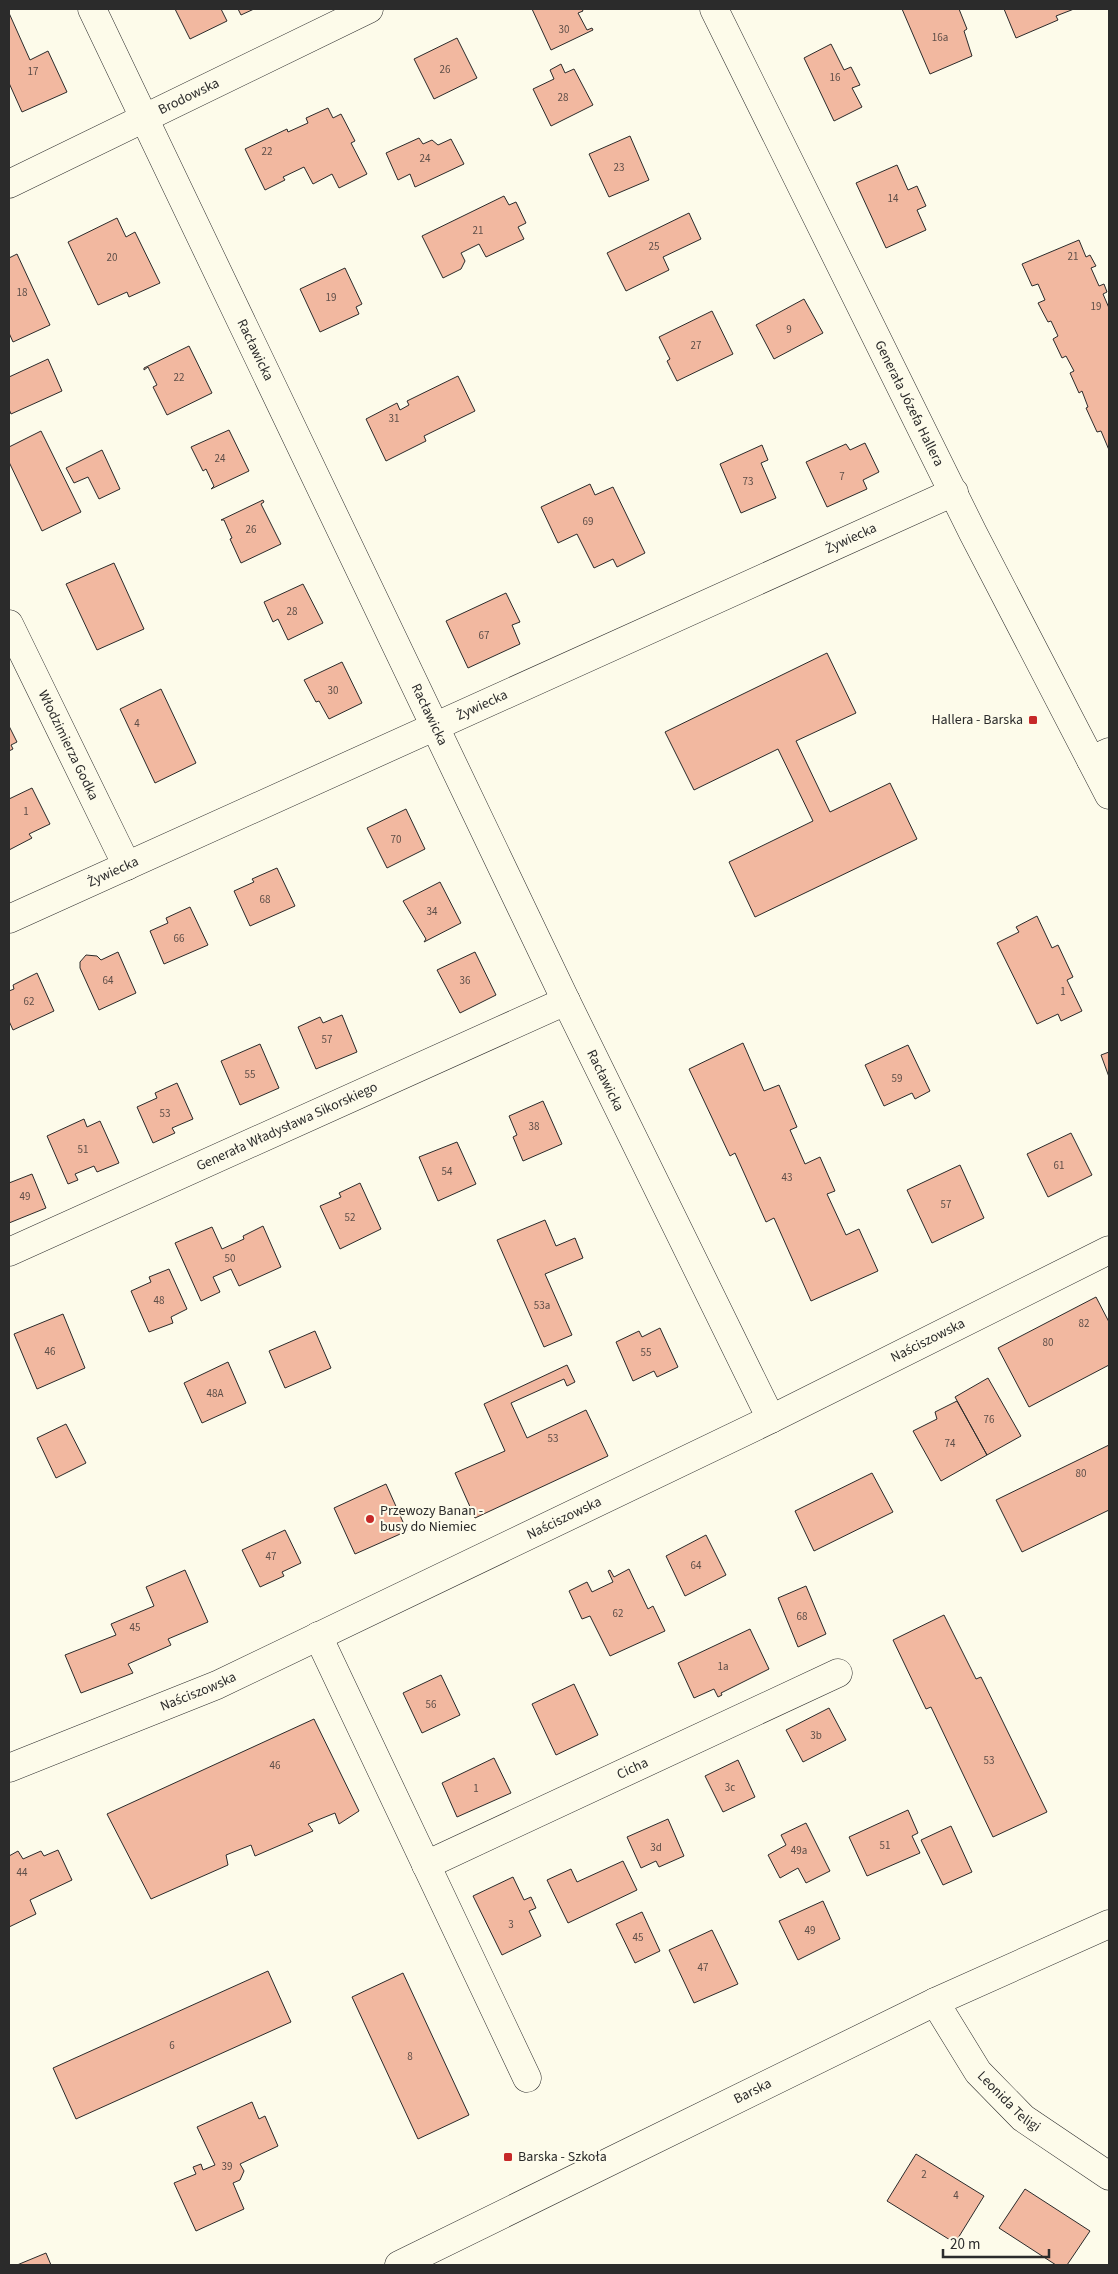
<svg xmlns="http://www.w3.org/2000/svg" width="1118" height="2274" font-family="'Source Sans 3',sans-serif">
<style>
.building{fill:#f2b8a0;stroke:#2b2b2b}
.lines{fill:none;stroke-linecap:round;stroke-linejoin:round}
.minor-casing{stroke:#2b2b2b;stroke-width:29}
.tertiary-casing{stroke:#2b2b2b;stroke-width:29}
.minor{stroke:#fdfbea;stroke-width:28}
.tertiary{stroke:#fdfbea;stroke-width:28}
.poi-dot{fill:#c62828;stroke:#fdfbea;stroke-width:2}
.labels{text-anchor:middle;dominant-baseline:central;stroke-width:4;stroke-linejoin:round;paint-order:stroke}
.number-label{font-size:11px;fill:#5d4e48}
.street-label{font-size:14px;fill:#2b2b2b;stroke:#fdfbea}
.poi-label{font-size:14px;fill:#2b2b2b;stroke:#fdfbea;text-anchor:start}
</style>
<rect width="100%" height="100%" fill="#fdfbea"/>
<path class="building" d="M175 9H221L227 21 190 39Z
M238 9H254L241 15Z
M532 9H582L583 11 578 13 587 30 592 28 593 30 551 50Z
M902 9H959L967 29 964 31 972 56 930 74Z
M1004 9H1074L1056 16 1058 20 1016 38Z
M9 13 30 60 48 51 67 92 22 112 9 83Z
M457 38 477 78 434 99 414 59Z
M831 44 844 70 851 67 860 85 852 88 862 107 834 121 804 58Z
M561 64 565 73 574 69 593 105 551 126 533 89 554 79 550 70Z
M328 108 333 118 341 114 355 141 351 143 367 174 339 188 332 174 313 184 304 167 283 177 285 180 265 190 245 149 287 129 288 132 308 123 306 118Z
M630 136 649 180 609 197 589 154Z
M419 138 423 144 432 140 438 145 451 139 464 164 415 187 410 174 398 180 386 153Z
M897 165 908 190 917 186 926 206 917 210 926 230 886 248 856 183Z
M504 196 509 205 516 202 526 223 518 227 524 239 486 257 479 244 461 253 465 261 461 269 443 278 422 236Z
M689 213 701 239 663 257 669 270 626 291 607 253Z
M117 218 126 237 135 232 160 283 129 297 127 292 98 305 68 242Z
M1079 240 1086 257 1090 255 1096 266 1091 268 1099 286 1104 284 1107 292 1103 294 1109 308V450L1101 431 1097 432 1086 408 1088 407 1082 391 1079 393 1070 373 1074 371 1066 356 1062 358 1053 339 1058 336 1051 321 1048 322 1038 303 1045 300 1038 284 1032 286 1022 264Z
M17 254 50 325 13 342 9 333V258Z
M345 268 362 304 356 307 359 314 320 332 300 289Z
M804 299 823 333 774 359 756 325Z
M712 311 733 354 677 381 667 361 670 359 659 337Z
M189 346 212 393 167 415 153 387 157 385 148 367 144 370V368Z
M48 359 62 391 11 414 9 409V377Z
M458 376 475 411 424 436 426 441 386 461 366 419 397 403 400 410 409 405 407 401Z
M229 430 249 471 211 489 214 486 206 469 203 471 191 447Z
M41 431 81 512 42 531 9 462V447Z
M865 443 879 472 863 480 867 489 827 507 806 462 846 444 850 450Z
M762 445 768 460 761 463 776 498 741 513 720 464Z
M102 450 120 489 99 499 88 477 74 483 66 468Z
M590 484 595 495 613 487 645 553 617 567 613 559 594 568 577 534 558 543 541 507Z
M263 500 264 502 261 504 281 544 241 563 230 539 232 538 224 520H221Z
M114 563 144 629 97 650 66 584Z
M303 584 323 623 288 640 278 619 273 622 264 602Z
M506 593 520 622 512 625 520 644 468 668 446 621Z
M827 653 856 713 796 741 830 812 890 783 917 839 755 917 729 862 813 821 778 749 694 790 665 732Z
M342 662 362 703 329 719 319 701 316 702 304 680Z
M161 689 196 763 155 783 120 709Z
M9 726 17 742 11 745 13 749 9 751Z
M32 788 50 824 29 834 32 838 9 850V799Z
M406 809 425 849 387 868 367 828Z
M277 868 295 906 250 926 234 891 254 882 252 879Z
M440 882 461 923 424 942 426 939 403 901Z
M190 907 208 945 164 964 150 931 168 923 166 918Z
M1037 916 1052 948 1058 945 1073 977 1067 980 1082 1011 1061 1021 1058 1014 1037 1024 997 943 1019 932 1016 927Z
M118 952 136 993 99 1010 80 968V962L86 955 97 956 101 960Z
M475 952 496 995 460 1013 437 970Z
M37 973 54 1011 13 1030 9 1021V991L14 989 13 985Z
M342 1015 357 1052 316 1069 298 1027 320 1017 323 1023Z
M743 1043 764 1091 779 1085 797 1127 790 1130 805 1164 820 1157 835 1191 827 1194 846 1235 859 1229 878 1271 811 1301 774 1218 766 1222 735 1153 730 1156 689 1069Z
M260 1044 279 1088 240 1105 221 1061Z
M908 1045 930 1091 915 1099 912 1093 884 1106 865 1065Z
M1109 1052V1077L1101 1055Z
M177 1083 193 1119 172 1128 175 1133 153 1143 137 1107 157 1098 155 1093Z
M543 1101 562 1144 523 1161 513 1137 517 1135 509 1116Z
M84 1119 87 1127 100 1121 119 1163 97 1172 94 1166 75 1174 78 1180 68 1184 47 1136Z
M1071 1133 1092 1175 1048 1197 1027 1154Z
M457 1142 476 1184 438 1201 419 1157Z
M960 1165 984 1218 932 1243 907 1190Z
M32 1174 46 1208 9 1223V1183Z
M360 1183 381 1229 340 1249 320 1206 341 1197 339 1193Z
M545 1220 556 1246 575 1238 583 1258 545 1274 572 1335 544 1347 497 1240Z
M263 1226 281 1267 239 1286 231 1269 213 1277 220 1292 201 1301 175 1243 212 1227 222 1249 244 1239 243 1236Z
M169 1269 187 1309 171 1317 173 1323 149 1332 131 1291 151 1282 149 1277Z
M1096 1297 1109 1322V1365L1029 1407 998 1348Z
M63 1314 85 1368 37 1389 14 1334Z
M660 1328 678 1367 657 1377 654 1371 633 1381 616 1342 639 1331 642 1337Z
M315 1331 331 1368 285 1388 269 1351Z
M228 1362 246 1403 202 1423 184 1383Z
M567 1365 575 1382 567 1386 564 1379 511 1403 527 1438 586 1410 608 1456 475 1518 455 1473 505 1451 484 1404Z
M988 1378 1021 1436 987 1455 955 1397Z
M957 1401 987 1455 941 1481 913 1431 937 1419 935 1412Z
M66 1424 86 1463 56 1478 37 1438Z
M1109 1445V1510L1022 1552 996 1500Z
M872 1473 893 1512 814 1551 795 1511Z
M386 1484 407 1531 355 1554 334 1508Z
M285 1530 301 1563 282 1572 284 1576 260 1587 242 1550Z
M706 1535 726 1575 685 1596 666 1556Z
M629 1569 648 1609 653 1606 665 1631 610 1656 590 1616 582 1619 569 1591 587 1582 592 1592 613 1582 608 1571 610 1570 614 1577Z
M185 1570 208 1622 168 1639 171 1645 128 1664 133 1673 81 1693 65 1655 116 1635 111 1624 154 1606 146 1587Z
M806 1586 826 1634 798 1647 778 1598Z
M944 1615 976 1679 981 1677 1047 1812 993 1837 931 1707 926 1709 893 1640Z
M750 1629 769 1669 721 1693 722 1695 718 1697 714 1689 694 1698 678 1663Z
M441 1675 460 1715 422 1733 403 1693Z
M574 1684 598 1735 556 1755 532 1704Z
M829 1708 846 1740 803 1762 786 1730Z
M314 1719 359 1811 339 1824 335 1813 308 1824 313 1831 255 1856 251 1845 226 1855 228 1865 151 1899 107 1814Z
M494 1758 511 1793 457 1817 442 1783Z
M738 1760 755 1797 723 1812 705 1776Z
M908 1810 918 1833 912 1836 920 1853 867 1876 849 1837Z
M668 1819 684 1856 659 1867 656 1861 641 1868 627 1837Z
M806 1823 830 1871 806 1883 798 1868 780 1878 768 1855 786 1845 781 1835Z
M951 1826 972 1872 943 1885 921 1840Z
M58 1850 72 1880 30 1900 36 1914 9 1927V1856L18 1851 23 1859 41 1851 44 1856Z
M623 1861 637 1890 568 1923 547 1880 571 1869 577 1882Z
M513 1877 524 1900 531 1897 536 1908 529 1911 541 1936 502 1955 473 1896Z
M823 1901 840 1939 798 1960 779 1921Z
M642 1912 660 1951 635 1963 616 1924Z
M712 1930 738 1984 694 2003 669 1950Z
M268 1971 291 2022 76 2119 53 2068Z
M403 1973 469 2115 418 2139 352 1997Z
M252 2102 259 2119 265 2116 278 2146 240 2164 244 2171 240 2180 233 2183 244 2209 196 2231 174 2183 196 2174 193 2167 201 2164 203 2170 215 2165 197 2127Z
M916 2154 984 2196 955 2243 887 2201Z
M1025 2189 1090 2231 1067 2265H1056L999 2228Z
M46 2253 51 2265H17Z"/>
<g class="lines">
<defs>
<g id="minor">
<path id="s1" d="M92 9 566 1001 771 1419"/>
<path id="s2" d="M9 184 369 9"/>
<path id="s3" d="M9 624 127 866"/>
<path d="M1091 760 1109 752"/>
<path id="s4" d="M9 919 954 492"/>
<path id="s5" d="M9 1252 566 1001"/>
<path d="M318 1636 527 2078"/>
<path id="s6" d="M9 1768 217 1685 771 1419 1109 1250"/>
<path id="s7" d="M426 1865 838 1673"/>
<path id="s8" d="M935 2002 978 2072 1023 2118 1109 2176"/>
</g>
<g id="tertiary">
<path id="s9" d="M714 9 973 533 1109 795"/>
<path id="s10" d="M399 2265 935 2002 1109 1924"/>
</g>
</defs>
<use href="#minor" class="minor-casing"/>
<use href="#tertiary" class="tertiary-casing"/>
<use href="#minor" class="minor"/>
<use href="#tertiary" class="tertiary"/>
</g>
<g class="poi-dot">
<rect x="1028" y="715" width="10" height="10" rx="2.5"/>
<circle cx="370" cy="1519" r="5"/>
<rect x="503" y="2152" width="10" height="10" rx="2.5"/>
</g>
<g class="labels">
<g class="number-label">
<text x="564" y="29">30</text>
<text x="940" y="37">16a</text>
<text x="445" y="69">26</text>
<text x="33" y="71">17</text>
<text x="835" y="77">16</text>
<text x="563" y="97">28</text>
<text x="267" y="151">22</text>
<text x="425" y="158">24</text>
<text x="619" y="167">23</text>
<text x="893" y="198">14</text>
<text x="478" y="230">21</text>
<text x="654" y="246">25</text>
<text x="1073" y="256">21</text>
<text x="112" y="257">20</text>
<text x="22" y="292">18</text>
<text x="331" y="297">19</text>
<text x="1096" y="306">19</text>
<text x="789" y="329">9</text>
<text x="696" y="345">27</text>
<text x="179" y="377">22</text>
<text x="394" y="418">31</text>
<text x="220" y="458">24</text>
<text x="842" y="476">7</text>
<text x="748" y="481">73</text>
<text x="588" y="521">69</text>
<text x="251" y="529">26</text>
<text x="292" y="611">28</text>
<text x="484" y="635">67</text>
<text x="333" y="690">30</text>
<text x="137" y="723">4</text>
<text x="26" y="811">1</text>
<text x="396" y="839">70</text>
<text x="265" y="899">68</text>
<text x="432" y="911">34</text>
<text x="179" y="938">66</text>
<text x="108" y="980">64</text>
<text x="465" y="980">36</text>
<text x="1063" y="991">1</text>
<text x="29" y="1001">62</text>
<text x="327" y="1039">57</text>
<text x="250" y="1074">55</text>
<text x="897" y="1078">59</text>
<text x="165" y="1113">53</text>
<text x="534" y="1126">38</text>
<text x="83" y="1149">51</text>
<text x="1059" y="1165">61</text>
<text x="447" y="1171">54</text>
<text x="787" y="1177">43</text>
<text x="25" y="1196">49</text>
<text x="946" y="1204">57</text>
<text x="350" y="1217">52</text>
<text x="230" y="1258">50</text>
<text x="159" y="1300">48</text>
<text x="542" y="1305">53a</text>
<text x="1084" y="1323">82</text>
<text x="1048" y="1342">80</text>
<text x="50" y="1351">46</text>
<text x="646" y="1352">55</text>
<text x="215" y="1393">48A</text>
<text x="989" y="1419">76</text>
<text x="553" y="1438">53</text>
<text x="950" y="1443">74</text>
<text x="1081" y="1473">80</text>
<text x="271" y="1556">47</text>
<text x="696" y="1565">64</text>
<text x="618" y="1613">62</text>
<text x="802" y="1616">68</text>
<text x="135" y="1627">45</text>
<text x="723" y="1666">1a</text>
<text x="431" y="1704">56</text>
<text x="816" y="1735">3b</text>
<text x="989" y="1760">53</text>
<text x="275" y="1765">46</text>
<text x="730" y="1787">3c</text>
<text x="476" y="1788">1</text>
<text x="885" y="1845">51</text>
<text x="656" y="1847">3d</text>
<text x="799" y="1850">49a</text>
<text x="22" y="1872">44</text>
<text x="511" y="1924">3</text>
<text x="810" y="1930">49</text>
<text x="638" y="1937">45</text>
<text x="703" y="1967">47</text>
<text x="172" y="2045">6</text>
<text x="410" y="2056">8</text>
<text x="227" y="2166">39</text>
<text x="924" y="2174">2</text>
<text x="956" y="2195">4</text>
</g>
<g class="street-label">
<text stroke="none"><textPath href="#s2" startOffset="200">Brodowska</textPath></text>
<text stroke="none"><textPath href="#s1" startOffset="378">Racławicka</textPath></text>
<text stroke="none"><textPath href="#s9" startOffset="440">Generała Józefa Hallera</textPath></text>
<text stroke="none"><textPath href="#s4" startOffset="924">Żywiecka</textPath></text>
<text stroke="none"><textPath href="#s4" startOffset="519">Żywiecka</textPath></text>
<text stroke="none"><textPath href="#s1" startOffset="782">Racławicka</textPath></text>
<text stroke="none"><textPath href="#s3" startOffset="135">Włodzimierza Godka</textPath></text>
<text stroke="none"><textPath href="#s4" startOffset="114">Żywiecka</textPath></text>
<text stroke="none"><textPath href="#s1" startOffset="1188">Racławicka</textPath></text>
<text stroke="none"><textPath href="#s5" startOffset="305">Generała Władysława Sikorskiego</textPath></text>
<text stroke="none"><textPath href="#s6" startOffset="1014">Naściszowska</textPath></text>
<text stroke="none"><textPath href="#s6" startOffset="609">Naściszowska</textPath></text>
<text stroke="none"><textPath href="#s6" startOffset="204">Naściszowska</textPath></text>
<text stroke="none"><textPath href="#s7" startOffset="228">Cicha</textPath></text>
<text stroke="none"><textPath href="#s10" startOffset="394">Barska</textPath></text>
<text stroke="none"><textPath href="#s8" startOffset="125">Leonida Teligi</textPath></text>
</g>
<g class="poi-label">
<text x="1023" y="720" text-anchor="end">Hallera - Barska</text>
<text x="380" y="1511">Przewozy Banan -<tspan x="380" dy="16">busy do Niemiec</tspan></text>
<text x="518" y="2157">Barska - Szkoła</text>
</g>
</g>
<rect width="1118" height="2274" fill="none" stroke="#2b2b2b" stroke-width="20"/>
<path d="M943 2249v8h106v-8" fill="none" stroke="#2b2b2b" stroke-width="2.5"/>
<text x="950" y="2249" font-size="15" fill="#2b2b2b" stroke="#fdfbea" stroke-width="4" paint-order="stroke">20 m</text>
</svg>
